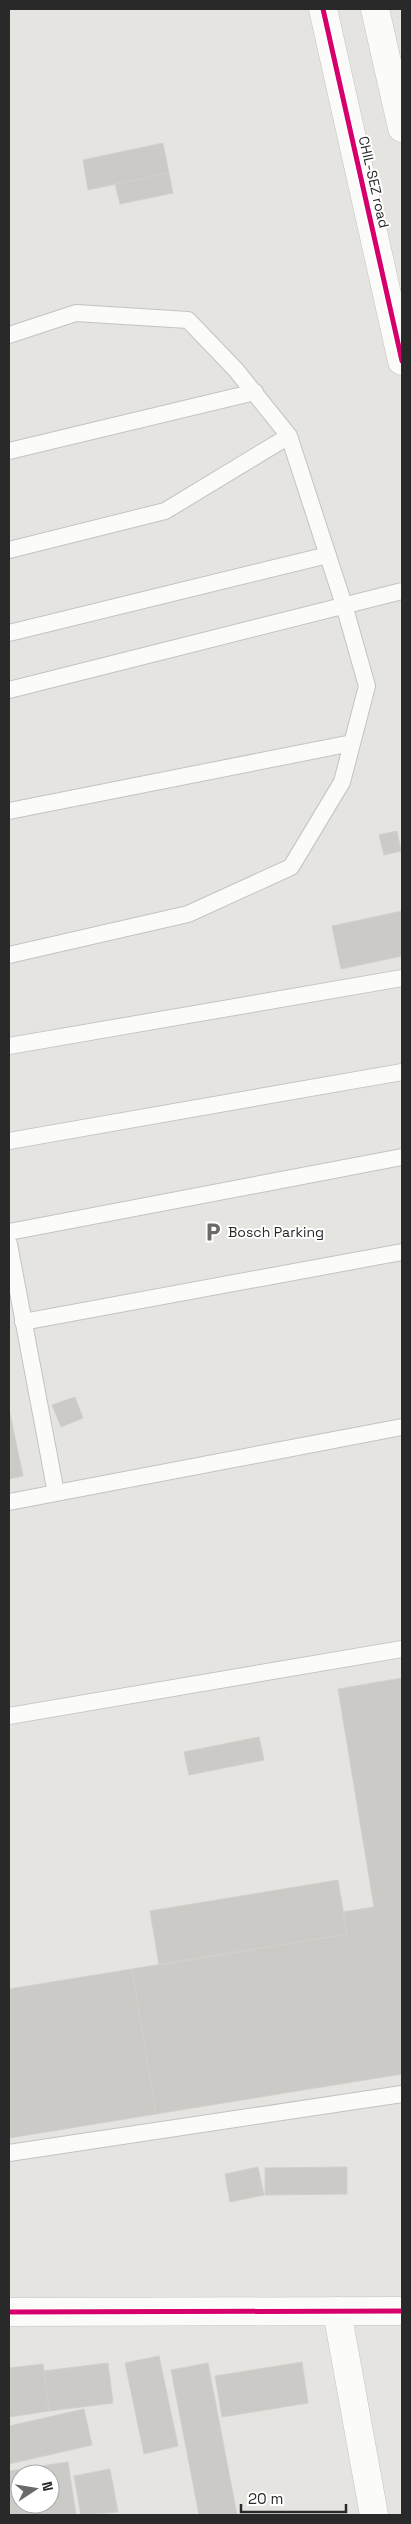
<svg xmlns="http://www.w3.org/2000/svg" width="411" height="2524" font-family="'Space Grotesk',sans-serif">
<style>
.building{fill:#cbcac6;stroke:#d1d0cc;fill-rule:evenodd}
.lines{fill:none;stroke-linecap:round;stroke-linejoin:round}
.service-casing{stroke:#c4c3c4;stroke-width:18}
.minor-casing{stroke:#c4c3c4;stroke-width:29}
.tertiary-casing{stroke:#c4c3c4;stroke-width:29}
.service{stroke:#fbfbfa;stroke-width:16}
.minor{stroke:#fbfbfa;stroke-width:28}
.tertiary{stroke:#fbfbfa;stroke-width:28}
.cycleway-casing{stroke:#fff;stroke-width:8}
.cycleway{stroke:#d6006c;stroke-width:5}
.labels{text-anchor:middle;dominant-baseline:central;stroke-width:4;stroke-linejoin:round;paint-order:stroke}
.street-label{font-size:14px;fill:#292929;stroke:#fff}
.poi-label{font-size:14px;fill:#292929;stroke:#fff;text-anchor:start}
</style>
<rect width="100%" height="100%" fill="#e6e4e0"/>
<path class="building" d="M163 143 169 173 88 190 83 160Z
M169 173 173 193 120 204 115 184Z
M397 831 401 851 384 855 379 835Z
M402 911V956L341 969 332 926Z
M75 1397 83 1418 61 1427 52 1405Z
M9 1409 23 1476 9 1479Z
M402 1678V2074L156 2114 132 1969 347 1934 343 1912 374 1907 338 1689Z
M259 1737 264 1760 189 1775 184 1752Z
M338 1880 347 1934 159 1965 150 1911Z
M132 1969 156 2114 9 2138V1989Z
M258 2167 264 2195 230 2202 225 2174Z
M347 2167V2194L265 2195V2168Z
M159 2356 178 2446 144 2454 125 2363Z
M302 2362 308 2403 222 2417 215 2376Z
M108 2363 113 2403 49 2411 44 2371Z
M208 2363 237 2515H199L171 2370Z
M43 2364 49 2411 9 2417V2368Z
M84 2409 92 2445 9 2464V2426Z
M68 2462 76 2515H9V2471ZM20 2474H50V2504H20Z
M110 2469 118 2512 81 2515 74 2476Z"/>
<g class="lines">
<defs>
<path id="service" d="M9 335 76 313 188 320 236 370 289 436 344 605 367 686 342 782 291 867 188 914 9 955
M9 451 255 392
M9 550 165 511 289 436
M9 633 328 555
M9 690 402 591
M9 811 352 743
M9 1046 402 978
M9 1141 402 1072
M9 1232 402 1157
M9 1244 56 1493
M23 1322 402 1252
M9 1502 402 1427
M9 1716 402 1649
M9 2153 402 2094"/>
<path id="minor" d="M337 2311 374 2515"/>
<path id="tertiary" d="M323 9 402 361
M375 9 402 128
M9 2312 402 2311"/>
</defs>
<use href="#service" class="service-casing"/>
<use href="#minor" class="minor-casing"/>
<use href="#tertiary" class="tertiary-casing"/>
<use href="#service" class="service"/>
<use href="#minor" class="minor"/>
<use href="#tertiary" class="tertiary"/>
<defs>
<path id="cycleway" d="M323 9 402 361
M9 2312 402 2311"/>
</defs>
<use href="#cycleway" class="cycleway-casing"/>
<use href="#cycleway" class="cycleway"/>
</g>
<defs>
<symbol id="parking-bare" viewBox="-9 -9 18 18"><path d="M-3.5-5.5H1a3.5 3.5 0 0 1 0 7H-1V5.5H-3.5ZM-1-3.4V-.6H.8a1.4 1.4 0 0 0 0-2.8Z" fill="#6b6a69" stroke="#fff" stroke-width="2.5" paint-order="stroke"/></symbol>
</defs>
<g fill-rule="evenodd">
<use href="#parking-bare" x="199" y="1218" width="28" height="28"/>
</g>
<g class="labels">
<g class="street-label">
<text transform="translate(374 182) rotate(77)">CHIL-SEZ road</text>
</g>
<g class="poi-label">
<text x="228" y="1232">Bosch Parking</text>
</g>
</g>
<rect width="411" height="2524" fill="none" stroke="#292929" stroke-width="20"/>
<g transform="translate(35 2489) rotate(78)"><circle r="24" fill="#ffffff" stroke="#a9a9a9"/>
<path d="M0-4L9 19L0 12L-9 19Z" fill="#6b6a69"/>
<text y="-8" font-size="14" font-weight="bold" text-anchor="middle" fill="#292929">N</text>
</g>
<path d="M241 2504v8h105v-8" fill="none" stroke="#292929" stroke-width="2.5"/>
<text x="248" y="2504" font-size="15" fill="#292929" stroke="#ffffff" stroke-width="4" paint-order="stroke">20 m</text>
</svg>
